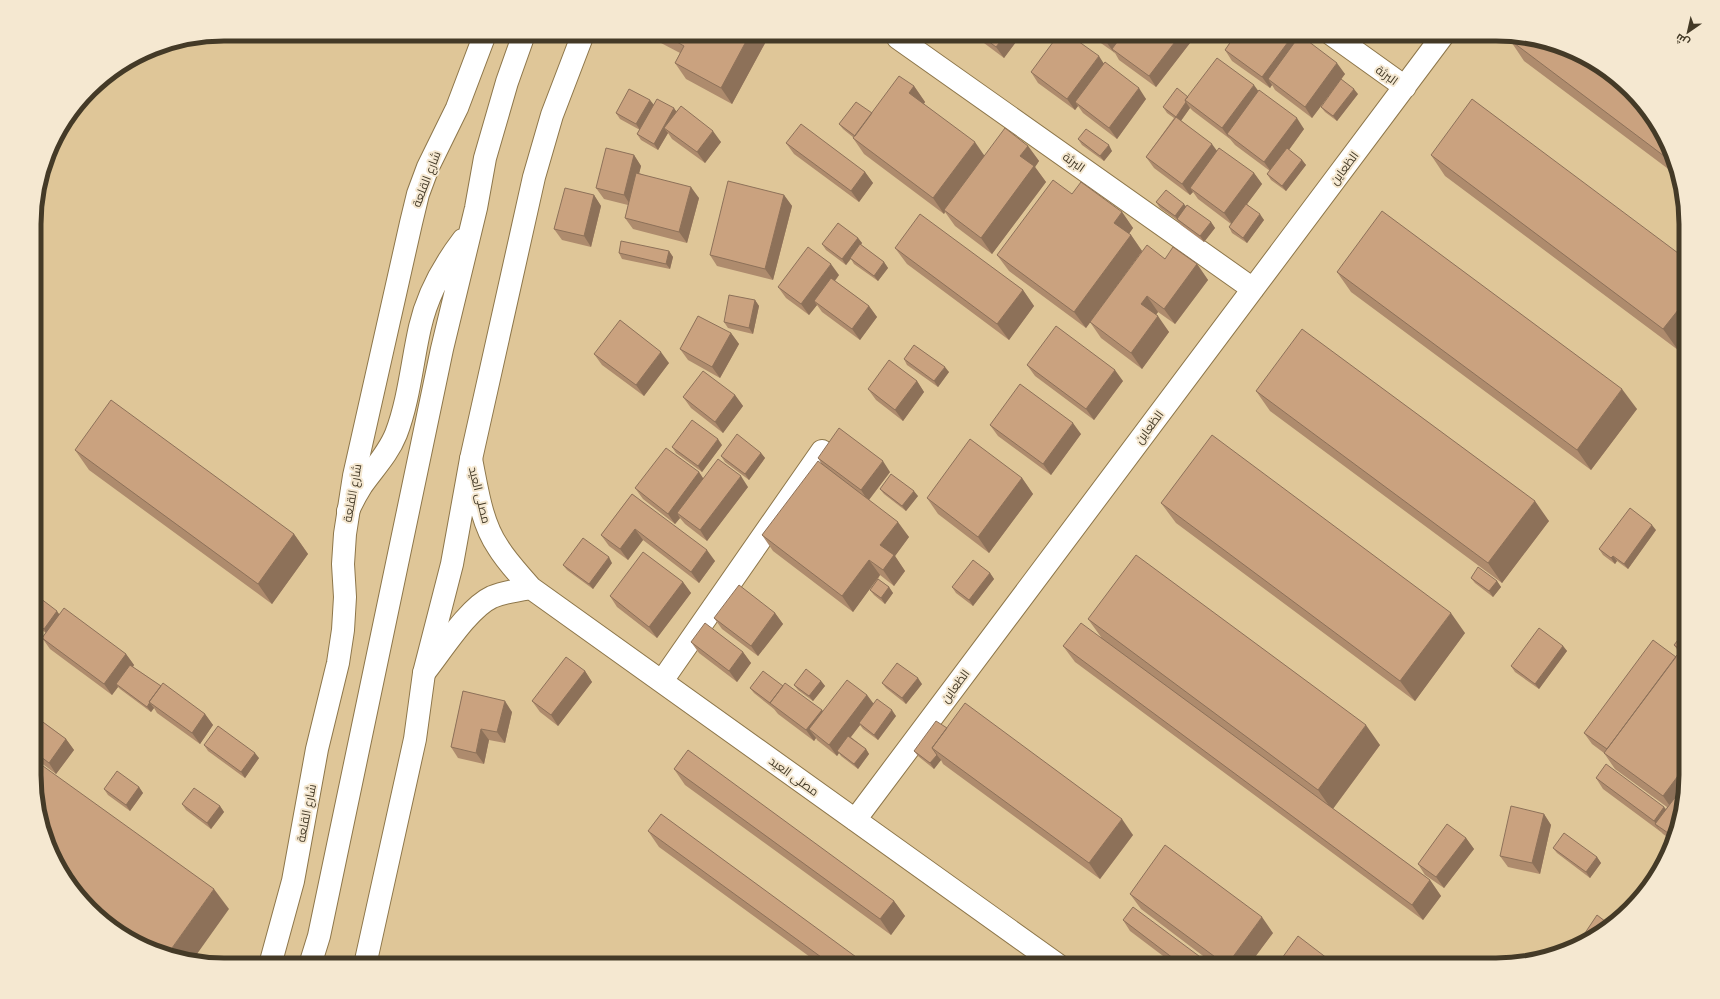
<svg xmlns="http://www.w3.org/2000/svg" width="1720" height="999" font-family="'PT Sans',Cairo,sans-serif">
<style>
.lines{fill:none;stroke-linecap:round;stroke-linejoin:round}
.street-casing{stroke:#8d764a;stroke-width:24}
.secondary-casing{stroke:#8d764a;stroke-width:24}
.street{stroke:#fff;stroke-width:22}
.secondary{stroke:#fff;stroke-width:22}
.wall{fill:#ae8b6d}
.shaded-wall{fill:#8d7159}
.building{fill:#caa27f;stroke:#8d7159}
.labels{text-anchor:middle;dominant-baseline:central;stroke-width:4;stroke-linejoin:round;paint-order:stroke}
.street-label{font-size:12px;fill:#443a27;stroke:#f5e8d1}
.rim{fill:none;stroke:#443a27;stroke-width:5}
</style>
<rect width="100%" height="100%" fill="#dfc698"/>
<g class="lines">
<defs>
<path id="street" d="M896 34 898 38 1253 289
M1331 34 1405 87
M471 459C477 488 481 522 498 547 507 562 520 575 531 588L1058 965
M424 673C441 652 468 608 492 597 504 592 518 590 531 588
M662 681 822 451
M855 820 1444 34
M270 965 293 881 317 749 338 663 343 630 345 597 343 564 345 534 354 476 411 223 418 194 428 167 457 108 485 34"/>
<path id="secondary" d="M348 511C352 502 357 493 362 485 374 468 388 454 396 434 409 400 412 362 420 327 427 296 444 265 463 240
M310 965 319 936 442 349 476 208 485 158 507 82 524 34
M365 965 415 739 424 673 452 564 471 459 534 177 552 115 583 34"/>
</defs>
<use href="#street" class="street-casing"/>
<use href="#secondary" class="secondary-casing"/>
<use href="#street" class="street"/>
<use href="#secondary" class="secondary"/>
</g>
<path class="wall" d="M655 34H770L732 104 686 79 675 63 680 53 661 43Z
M972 34H1022L1004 58Z
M1088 34H1183L1190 43 1156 87 1119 60 1115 53Z
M1236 34H1296L1299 38 1345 74 1312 118 1275 90 1272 85 1270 88 1232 61 1225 50Z
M1510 40 1676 163 1679 177 1524 61Z
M1104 63 1146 99 1117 139 1083 113 1078 106 1075 110 1038 83 1031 72Z
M914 86 925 102 924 104 985 156 1028 146 1039 161 1035 167 1046 182 992 254 955 226 945 212 944 214 864 154 853 138H854L843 129 839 124 872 113Z
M1258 91 1304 129 1289 150 1302 160 1306 165 1286 191 1271 180 1267 174 1270 171 1235 145 1230 139 1193 111 1190 108 1181 121 1217 151 1254 173 1262 184 1247 204 1264 220 1247 243 1232 233 1229 227 1231 224 1198 199 1193 192 1190 195 1154 168 1146 157 1174 118 1167 113 1163 107 1188 97Z
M1358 94 1337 121 1325 112 1321 107Z
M653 105 677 111 721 142 705 163 672 139 668 133 658 150 641 140 637 134 640 130 620 119 616 113Z
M1078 139 1112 151 1104 161 1082 145Z
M786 143 865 172 873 183 859 202 794 154Z
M634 155 641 166 639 173 699 198 687 243 633 229 625 218 628 205 604 199 596 188Z
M1431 155 1686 259V339L1678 350 1445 176Z
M1072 194 1122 212 1133 228 1129 234 1131 235 1142 251 1086 328 1009 271 997 255Z
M594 195 601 206 591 247 562 240 554 229Z
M784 195 792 206 773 280 717 266 710 255Z
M1156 202 1186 207 1211 222 1215 228 1204 242 1181 225 1177 220 1160 208Z
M858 238 862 243 861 245 884 262 888 268 878 281 854 264 851 259 846 265 826 250 822 244Z
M895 248 1023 290 1034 306 1009 340 907 264Z
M669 251 673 257 670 269 622 259 619 253Z
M1165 259 1197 264 1208 280 1175 324 1158 312 1156 315 1169 332 1142 369 1101 338 1090 322Z
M1337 272 1637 409 1591 470 1351 292Z
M839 275 835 281 869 306 877 317 860 340 822 312 817 305 809 315 786 298 778 287Z
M755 300 759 306 753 334 728 328 724 322Z
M731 333 739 344 720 378 688 360 680 349Z
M594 354 669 363 644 396 602 365Z
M904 359 949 372 938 387 907 365Z
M1027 365 1123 381 1094 420 1035 376Z
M917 381 924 392 903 421 876 400 868 389Z
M1256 391 1549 521 1502 583 1270 411Z
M735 395 743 406 723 433 691 408 683 397Z
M990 425 1081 434 1051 475 998 436Z
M722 445 702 472 676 453 672 447Z
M75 450 294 534 308 554 272 604 89 470Z
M761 453 765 458 749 480 725 462 721 456Z
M818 458 890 472 869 500 909 537 895 556 905 571 894 586 880 575 878 579 889 587 893 593 885 604 874 595 870 590 877 579 853 612 773 551 762 535 821 463Z
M699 472 703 478 748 487 707 541 685 524 680 518 675 524 643 499 635 488Z
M1022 478 1033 494 989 553 938 514 927 498Z
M880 489 918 496 906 511 884 494Z
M632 494 715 561 699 583 643 540 628 560 609 546 601 535Z
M1161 503 1465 633 1415 701 1176 523Z
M1656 530 1628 569 1617 561 1615 564 1603 555 1599 549Z
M612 563 593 589 567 570 563 565Z
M990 573 994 579 973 606 956 593 952 587Z
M1471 578 1497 581 1501 587 1493 597 1475 583Z
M683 582 691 593 657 638 617 607 610 596Z
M36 595 59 614 126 654 134 665 133 667 161 686 205 714 213 725 200 744 157 713 154 708 151 712 120 689 118 687 112 695 50 649 38 632 42 638 46 633 36 626Z
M775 613 783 624 758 656 722 629 714 618Z
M1088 619 1380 745 1333 809 1430 880 1441 896 1423 920 1075 662 1063 646 1101 637Z
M1686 630V787L1670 839 1663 834 1661 832 1603 789 1596 778 1664 807 1666 809 1667 807 1615 769 1604 753 1592 744 1584 733 1684 659 1674 645Z
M691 642 743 652 751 663 737 682 699 653Z
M1563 646 1567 651 1539 689 1515 672 1511 666Z
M585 671 592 682 558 726 540 712 532 701Z
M821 681 825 686 813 701 798 690 794 685Z
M882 683 922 684 906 704 886 688Z
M783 686 823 711 867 695 874 704 896 716 878 740 863 729 860 725 851 737 866 749 869 754 858 769 841 756 839 753 837 756 817 740 816 738 814 741 778 714 774 709 754 693 750 688Z
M463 691 512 712 505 743 489 740 484 764 458 758 451 747Z
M36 717 66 739 74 750 56 774 36 759Z
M947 728 1133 835 1100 879 943 764 941 760 934 769 918 756 914 751Z
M204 745 259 758 245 778 208 751Z
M674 769 894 901 905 916 891 935 685 785Z
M139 787 143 793 130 811 108 795 104 789Z
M182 804 220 806 224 812 211 829 186 810Z
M1544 814 1551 825 1540 874 1508 867 1500 856Z
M648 831 867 965H821L659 847Z
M1466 838 1474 849 1444 888 1425 875 1418 864Z
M1553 848 1597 857 1601 863 1590 878 1557 853Z
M1130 894 1273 933 1249 965H1215L1141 909Z
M1123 920 1211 965H1175L1130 931Z
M1610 925 1591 939 1589 938 1585 933Z"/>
<path class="shaded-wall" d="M750 34H770L732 104 721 88Z
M1006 34H1022L1004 58 996 47Z
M1113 34H1129L1112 49 1115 54 1107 43Z
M1181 34H1183L1190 43 1156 87 1149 76Z
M1294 34H1296L1303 43 1268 79 1272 85 1270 88 1262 77Z
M1099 56 1106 67 1075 102 1078 106 1075 110 1067 99Z
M1337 63 1345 74 1312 118 1305 107Z
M1254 85 1262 96 1227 134 1230 139 1222 128Z
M914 86 925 102 920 109 909 93Z
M1139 88 1146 99 1117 139 1109 128Z
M1354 89 1358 94 1337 121 1333 116Z
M650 100 654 105 640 130 636 124Z
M1186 102 1190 108 1180 122 1176 117Z
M674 108 678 114 664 128 668 133 658 150 654 144Z
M1297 118 1304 129 1272 173 1264 162Z
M713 131 721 142 705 163 697 152Z
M975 142 986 158 944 210 945 212 944 214 933 198Z
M1212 144 1220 155 1190 188 1193 192 1190 195 1182 184Z
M1109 145 1112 151 1104 161 1100 156Z
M1028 146 1039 161 1035 167 1046 182 992 254 981 238 1020 156Z
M634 155 641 166 631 206 624 195Z
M1302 160 1306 165 1286 191 1282 186Z
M865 172 873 183 859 202 851 191Z
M1254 173 1262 184 1232 224 1224 213Z
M691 187 699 198 687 243 679 232Z
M594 195 601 206 591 247 584 236Z
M784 195 792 206 773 280 765 269Z
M1184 204 1188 209 1179 221 1175 216Z
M1122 212 1133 228 1125 239 1114 223Z
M1260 214 1264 220 1247 243 1243 238Z
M1211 222 1215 228 1204 242 1200 236Z
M1131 235 1142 251 1086 328 1074 312Z
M858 238 862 243 846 265 842 259Z
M669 251 673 257 670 269 666 264Z
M884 262 888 268 878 281 874 276Z
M831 264 839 275 818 303 814 301 817 305 809 315 801 304Z
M1197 264 1208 280 1175 324 1164 309Z
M1023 290 1034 306 1009 340 997 324Z
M1147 296 1158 312 1152 320 1141 304Z
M755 300 759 306 753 334 749 328Z
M1686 300V339L1678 350 1663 329Z
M869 306 877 317 860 340 852 329Z
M1158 316 1169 332 1142 369 1131 353Z
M731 333 739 344 720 378 712 367Z
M661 352 669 363 644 396 636 385Z
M945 367 949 372 938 387 934 381Z
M1115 370 1123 381 1094 420 1086 409Z
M917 381 924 392 903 421 895 410Z
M1622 389 1637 409 1591 470 1577 450Z
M735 395 743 406 723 433 715 422Z
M1073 423 1081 434 1051 475 1043 464Z
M718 439 722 445 702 472 698 466Z
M761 453 765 458 749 480 745 474Z
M883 461 890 472 868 501 861 490Z
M699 472 706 483 677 513 680 518 675 524 668 514Z
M741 476 748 487 707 541 700 530Z
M1022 478 1033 494 989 553 978 537Z
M914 491 918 496 906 511 902 506Z
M1535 501 1549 521 1502 583 1488 563Z
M898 522 909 537 895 556 905 571 894 586 883 570 880 545Z
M1652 525 1656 530 1628 569 1624 564Z
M635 529 643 540 628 560 620 549Z
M294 534 308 554 272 604 258 584Z
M707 550 715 561 699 583 691 572Z
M1613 556 1617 561 1615 564 1611 558Z
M609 557 612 563 593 589 589 584Z
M869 560 880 575 853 612 842 596Z
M990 573 994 579 973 606 969 600Z
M1497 581 1501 587 1493 597 1489 591Z
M683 582 691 593 657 638 649 627Z
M889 587 893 593 885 604 881 598Z
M57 611 61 617 47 635 44 629Z
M775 613 783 624 758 656 751 646Z
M1451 613 1465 633 1415 701 1400 681Z
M38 632 42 638 36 647V636Z
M1563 646 1567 651 1539 689 1535 684Z
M743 652 751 663 737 682 729 671Z
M126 654 134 665 118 686 116 684 118 687 112 695 104 684Z
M585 671 592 682 558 726 551 715Z
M918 678 922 684 906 704 902 698Z
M821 681 825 686 813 701 809 696Z
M867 695 875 706 859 723 860 725 839 752 837 751 839 753 837 756 829 745Z
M505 701 512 712 505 743 497 732Z
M150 703 154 708 151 712 147 707Z
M822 710 829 721 809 729 816 738 814 741 806 730Z
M892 710 896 716 878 740 874 735Z
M205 714 213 725 200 744 192 733Z
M1366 725 1380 745 1332 810 1318 790Z
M481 729 489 740 484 764 476 753Z
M66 739 74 750 56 774 49 763Z
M866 749 869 754 858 769 854 764Z
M255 753 259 758 245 778 241 772Z
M937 755 941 760 934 769 930 763Z
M1686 765V787L1674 812 1663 796Z
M139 787 143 793 130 811 126 805Z
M220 806 224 812 211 829 207 823Z
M1664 807 1672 818 1655 824 1661 832 1654 821Z
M1544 814 1551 825 1540 874 1532 863Z
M1122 819 1133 835 1100 879 1089 863Z
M1466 838 1474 849 1444 888 1436 877Z
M1597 857 1601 863 1590 878 1586 872Z
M1430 880 1441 896 1423 920 1412 905Z
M214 889 229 909 192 961 175 958 167 955Z
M894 901 905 916 891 935 880 919Z
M1262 917 1273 933 1249 965H1227Z"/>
<path class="building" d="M663 34H750L721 88 675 63 684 46Z
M979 34H1006L996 47Z
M1059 34H1068L1099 56 1067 99 1031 72Z
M1095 34H1113L1107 43Z
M1123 34H1181L1149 76 1112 49Z
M1236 34H1294L1262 77 1225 50Z
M1300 35 1337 63 1305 107 1268 79Z
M1513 36 1545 41 1591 60 1654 119 1676 165 1510 40Z
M1217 58 1254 85 1222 128 1185 100Z
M1105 62 1139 88 1109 128 1075 102Z
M899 76 914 86 909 93 975 142 933 198 853 138Z
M1341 79 1354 89 1333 116 1321 107Z
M1177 88 1188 97 1185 100 1186 102 1176 117 1163 107Z
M629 89 650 100 636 124 616 113Z
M1259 90 1297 118 1264 162 1227 134Z
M657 99 674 108 654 144 637 134Z
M1472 99 1686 259V300L1663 329 1431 155Z
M856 102 872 113 855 136 839 124Z
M681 106 713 131 697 152 664 128Z
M1176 117 1212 144 1182 184 1146 157Z
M801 124 865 172 851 191 786 143Z
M1005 128 1028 146 1020 156 1034 166 981 238 944 210Z
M1086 129 1109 145 1100 156 1078 139Z
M606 148 634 155 624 195 596 188Z
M1219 148 1254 173 1224 213 1190 188Z
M1287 148 1302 160 1282 186 1267 174Z
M636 173 691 187 679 232 625 218Z
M1053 180 1072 194 1081 182 1122 212 1114 223 1131 235 1074 312 997 255Z
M728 181 784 195 765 269 710 255Z
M565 188 594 195 584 236 554 229Z
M1166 190 1184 204 1175 216 1156 202Z
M1246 204 1260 214 1243 238 1229 227Z
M1187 205 1211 222 1200 236 1177 219Z
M1382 211 1622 389 1577 450 1337 272Z
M920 214 1023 290 997 324 895 248Z
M838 223 858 238 842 259 822 244Z
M621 241 669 251 666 264 619 253Z
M860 244 884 262 874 276 850 258Z
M1147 245 1165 259 1173 247 1197 264 1164 309 1147 296 1141 304 1158 316 1131 353 1090 322Z
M808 247 831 264 801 304 778 287Z
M831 278 869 306 852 329 814 301Z
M729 295 755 300 749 328 724 322Z
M698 316 731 333 712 367 680 349Z
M620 320 661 352 636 385 594 354Z
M1056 326 1115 370 1086 409 1027 365Z
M1302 329 1535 501 1488 563 1256 391Z
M914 345 945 367 934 381 904 359Z
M889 360 917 381 895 410 868 389Z
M703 371 735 395 715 422 683 397Z
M1020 384 1073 423 1043 464 990 425Z
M111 400 294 534 258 584 75 450Z
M692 420 718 439 698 466 672 447Z
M839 428 883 461 861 490 818 458Z
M737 434 761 453 745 474 721 456Z
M1212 435 1451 613 1400 681 1161 503Z
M970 439 1022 478 978 537 927 498Z
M666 448 699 472 668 514 635 488Z
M718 459 741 476 700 530 677 513Z
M818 461 898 522 880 545 894 555 883 570 869 560 842 596 762 535Z
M891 474 914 491 902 506 880 489Z
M632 494 707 550 691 572 635 529 620 549 601 535Z
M1630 508 1652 525 1624 564 1613 556 1611 558 1599 549Z
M583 538 609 557 589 584 563 565Z
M643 552 683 582 649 627 610 596Z
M1136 555 1366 725 1318 790 1088 619Z
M973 560 990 573 969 600 952 587Z
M1478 567 1497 581 1489 591 1471 578Z
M878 579 889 587 881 598 870 590Z
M739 585 775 613 751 646 714 618Z
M36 595 57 611 44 629 36 623Z
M64 608 126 654 104 684 42 638Z
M705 623 743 652 729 671 691 642Z
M1081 623 1430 880 1412 905 1063 646Z
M1539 628 1563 646 1535 684 1511 666Z
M36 630 38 632 36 636Z
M1686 630V654L1674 645Z
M1653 640 1676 657 1607 749 1584 733Z
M1677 655 1686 661V765L1663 796 1604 753Z
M566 657 585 671 551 715 532 701Z
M897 663 918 678 902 698 882 683Z
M130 665 161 686 149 702H150L147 707 116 684Z
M806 669 821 681 809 696 794 685Z
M763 671 783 686 770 703 750 688Z
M847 680 867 695 829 745 809 729Z
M163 683 205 714 192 733 149 702Z
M785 683 822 710 806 730 770 703Z
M463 691 505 701 497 732 481 729 476 753 451 747Z
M877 699 892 710 874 735 859 723Z
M965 703 1122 819 1089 863 932 748Z
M36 717 66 739 49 763 36 753Z
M936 721 947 728 932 748 937 755 930 763 914 751Z
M218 726 255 753 241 772 204 745Z
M848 736 866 749 854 764 837 751Z
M688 750 894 901 880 919 674 769Z
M36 761 214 889 167 955 129 939 66 880 36 799Z
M1606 764 1664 807 1654 821 1596 778Z
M117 771 139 787 126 805 104 789Z
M1686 783V787L1671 835 1655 824Z
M194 788 220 806 207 823 182 804Z
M1511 806 1544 814 1532 863 1500 856Z
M661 814 867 965H832L648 831Z
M1447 824 1466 838 1436 877 1418 864Z
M1564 833 1597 857 1586 872 1553 848Z
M1165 845 1262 917 1227 965H1226L1130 894Z
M1133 907 1211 965H1182L1123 920Z
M1597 915 1610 925 1592 938 1585 933Z
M1298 936 1336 965H1277Z
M977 962 981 965H974Z"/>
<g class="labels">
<g class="street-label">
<text transform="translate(1387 75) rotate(36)">البرثة</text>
<text transform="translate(1074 162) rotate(35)">البرثة</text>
<text transform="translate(1344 168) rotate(-53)">الظعاين</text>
<text transform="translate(426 179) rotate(-69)">شارع القلعة</text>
<text transform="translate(1149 427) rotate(-53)">الظعاين</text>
<text transform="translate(352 493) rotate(-80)">شارع القلعة</text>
<text transform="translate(480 495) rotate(76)">مصلى العيد</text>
<text transform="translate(955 686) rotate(-53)">الظعاين</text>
<text transform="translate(794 776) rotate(36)">مصلى العيد</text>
<text transform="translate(306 813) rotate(-79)">شارع القلعة</text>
</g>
</g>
<path d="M0 0H1720V999H0ZM224 41H1496A183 183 0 0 1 1679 224V775A183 183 0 0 1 1496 958H224A183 183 0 0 1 41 775V224A183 183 0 0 1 224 41Z" fill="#f5e8d1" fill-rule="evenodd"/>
<path class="rim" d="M224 41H1496A183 183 0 0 1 1679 224V775A183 183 0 0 1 1496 958H224A183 183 0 0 1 41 775V224A183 183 0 0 1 224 41Z"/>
<g transform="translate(1688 32) rotate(214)" stroke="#f5e8d1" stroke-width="3" paint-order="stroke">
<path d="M0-3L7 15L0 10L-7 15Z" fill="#443a27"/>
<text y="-6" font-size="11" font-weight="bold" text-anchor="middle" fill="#443a27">ش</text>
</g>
</svg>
